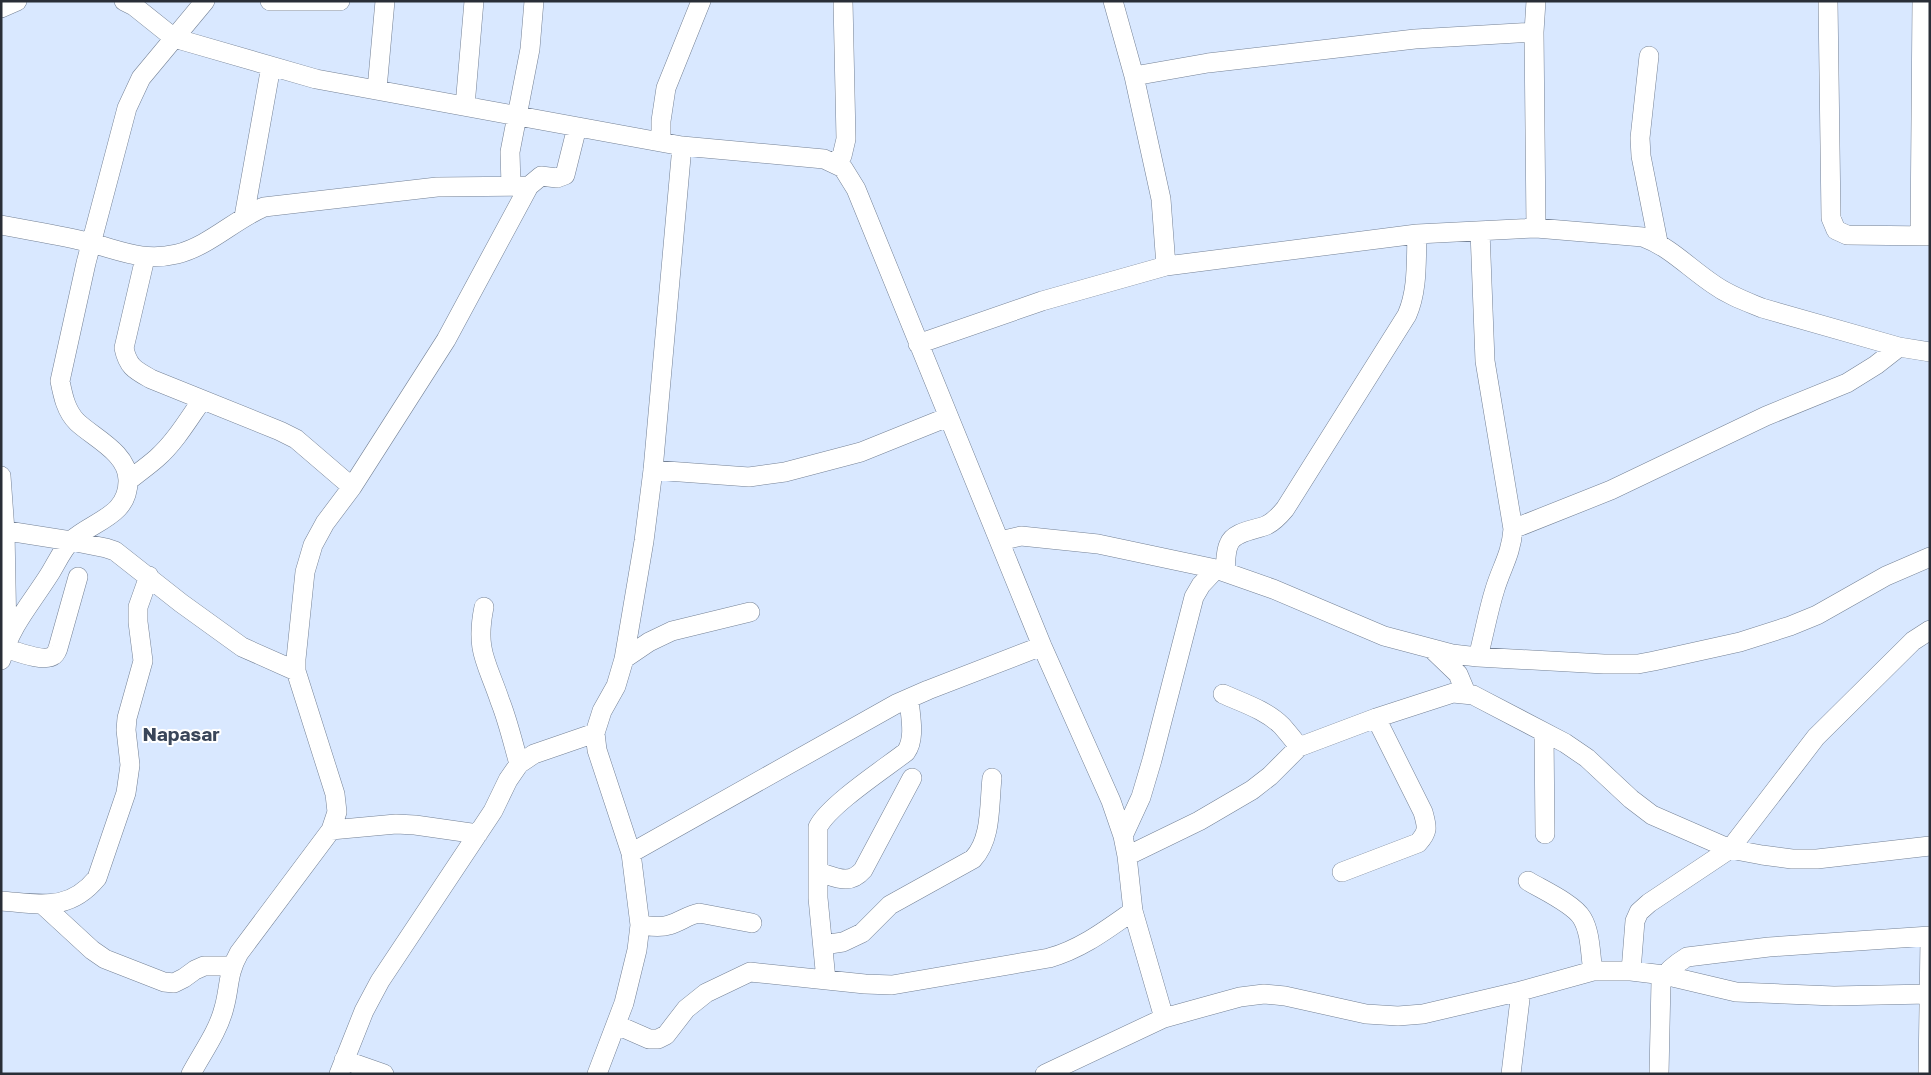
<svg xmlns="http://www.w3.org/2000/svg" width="1931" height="1075" font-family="'Golos Text',sans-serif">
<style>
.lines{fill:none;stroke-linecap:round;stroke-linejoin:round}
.minor-casing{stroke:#748195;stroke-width:20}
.minor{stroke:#fff;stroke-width:19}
.labels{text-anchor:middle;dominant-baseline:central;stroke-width:4;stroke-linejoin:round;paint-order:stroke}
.district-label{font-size:19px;font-weight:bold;fill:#3a4659;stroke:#fff}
</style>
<rect width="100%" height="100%" fill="#d9e8ff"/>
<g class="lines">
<defs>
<path id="minor" d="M124 1 134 6 174 38 316 79 682 146 824 159 843 168 856 189 1042 646 1111 801 1123 836 1127 856 1133 911 1164 1018
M270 1H340
M1113 1 1134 76 1161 199 1166 266
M1828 1 1831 218 1836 230 1847 235 1930 236
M1 8 17 1
M1649 56 1640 138 1641 156 1658 242
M1134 76 1208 63 1415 39 1534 32
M377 89 385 1
M465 106 474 1
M661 142V121L666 88 701 1
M833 163 842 156 846 139 843 1
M511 186 510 152 530 49 534 1
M244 217 271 66
M1 225C31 231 62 235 91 243 122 251 144 262 177 254 209 246 234 220 264 207L437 187 529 186 541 176 557 178 565 175 577 127
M1536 228 1534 32 1536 1
M1920 236 1922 1
M145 258 124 348C128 367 135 370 151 379L280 431 296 439 352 487
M918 344 1042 301 1166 266 1417 234 1536 228 1643 237C1670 247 1689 268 1713 284 1728 295 1745 301 1762 308L1899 347 1930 352
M653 470 749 477 785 472 861 452 948 417
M1 476 5 531 7 637
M129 480C138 473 148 466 157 458 175 442 188 420 202 400
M1513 529 1611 490 1766 416 1847 383 1876 365 1899 347
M1 530 71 541 106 548 115 551 181 603 242 647 296 671
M1000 541 1021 536 1098 544 1216 569 1273 589 1384 636 1452 654 1478 657 1604 664H1638L1654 661 1740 642 1790 626 1817 615 1886 576 1930 557
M1225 572C1226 563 1225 552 1229 544 1234 531 1256 530 1267 525 1275 521 1280 515 1285 509L1407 315C1418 290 1416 261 1417 234
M484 607C475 651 487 662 500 701 508 721 513 743 519 764
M5 648C15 651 45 663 54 655 55 655 58 649 58 648L78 577
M1433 650 1458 674 1466 693
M1478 657C1484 635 1488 611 1495 589 1502 566 1511 555 1513 529L1485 361 1480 231
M624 659 649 642 672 631 750 612
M1 660C11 625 30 605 49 575 56 564 63 548 72 540 93 521 129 516 128 480 128 453 94 438 77 422 66 411 63 396 60 381L86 263 127 108 141 78 205 1
M1223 694C1243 703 1266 710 1282 726 1288 733 1294 740 1299 747
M1544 732 1545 834
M331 830 396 824 415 825 478 834
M1123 836 1141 797 1152 760 1194 597 1201 585 1216 569
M631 853 896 704 928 690 1042 646
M1127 856 1199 821 1252 790 1270 776 1299 747 1376 718 1453 693 1473 695 1565 743 1587 758 1631 799 1652 815 1730 849 1762 855 1792 859H1817L1930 846
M818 872C836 877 849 886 863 870L912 778
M1342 872 1418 843C1429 831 1427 827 1423 812L1376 718
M1528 881C1543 890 1574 904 1582 918 1591 933 1590 954 1593 971
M1 901C41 904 69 912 97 878L126 793 130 765 126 730 127 718 143 661 138 622V607L149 576
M42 904 92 950 105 959 164 982 174 983 184 978 195 970 204 966H232
M640 925C650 926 660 928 669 925 680 922 688 915 699 913L752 923
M823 945 843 942 862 933 890 905 973 859C992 839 989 805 992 778
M1631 971 1635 921 1639 912 1649 903 1730 849 1816 737 1913 641 1930 630
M826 980 818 898V827C829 805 884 769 906 752 916 738 910 715 909 699
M617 1025 649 1039H658L666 1035 686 1009 706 993 750 972 865 984 892 985 1049 958C1081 949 1106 930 1133 911
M344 1060 384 1074
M191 1074C202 1053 218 1032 224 1008 230 987 227 974 239 953L331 830 337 812 335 794 296 671V659L305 572 313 545 325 523 352 487 446 340 529 186
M339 1074 364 1011 380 981 493 811 508 780 519 764 534 754 595 733
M597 1074 624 1003 637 950 640 925 631 853 597 750 595 733 602 711 616 686 624 659 644 541 653 470 682 146
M1045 1074 1164 1018 1240 997 1264 994 1285 996 1366 1014 1398 1016 1423 1014 1521 991 1593 971H1631L1664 975 1736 992 1834 996 1928 994
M1511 1074 1521 991
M1659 1074 1661 981C1667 970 1677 963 1687 957L1769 947 1930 936
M1928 1074 1930 939"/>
</defs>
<use href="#minor" class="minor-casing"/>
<use href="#minor" class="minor"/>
</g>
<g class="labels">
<g class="district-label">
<text x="181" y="733">Napasar</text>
</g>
</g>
<rect width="1931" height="1075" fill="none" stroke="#292e37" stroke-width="5"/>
</svg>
